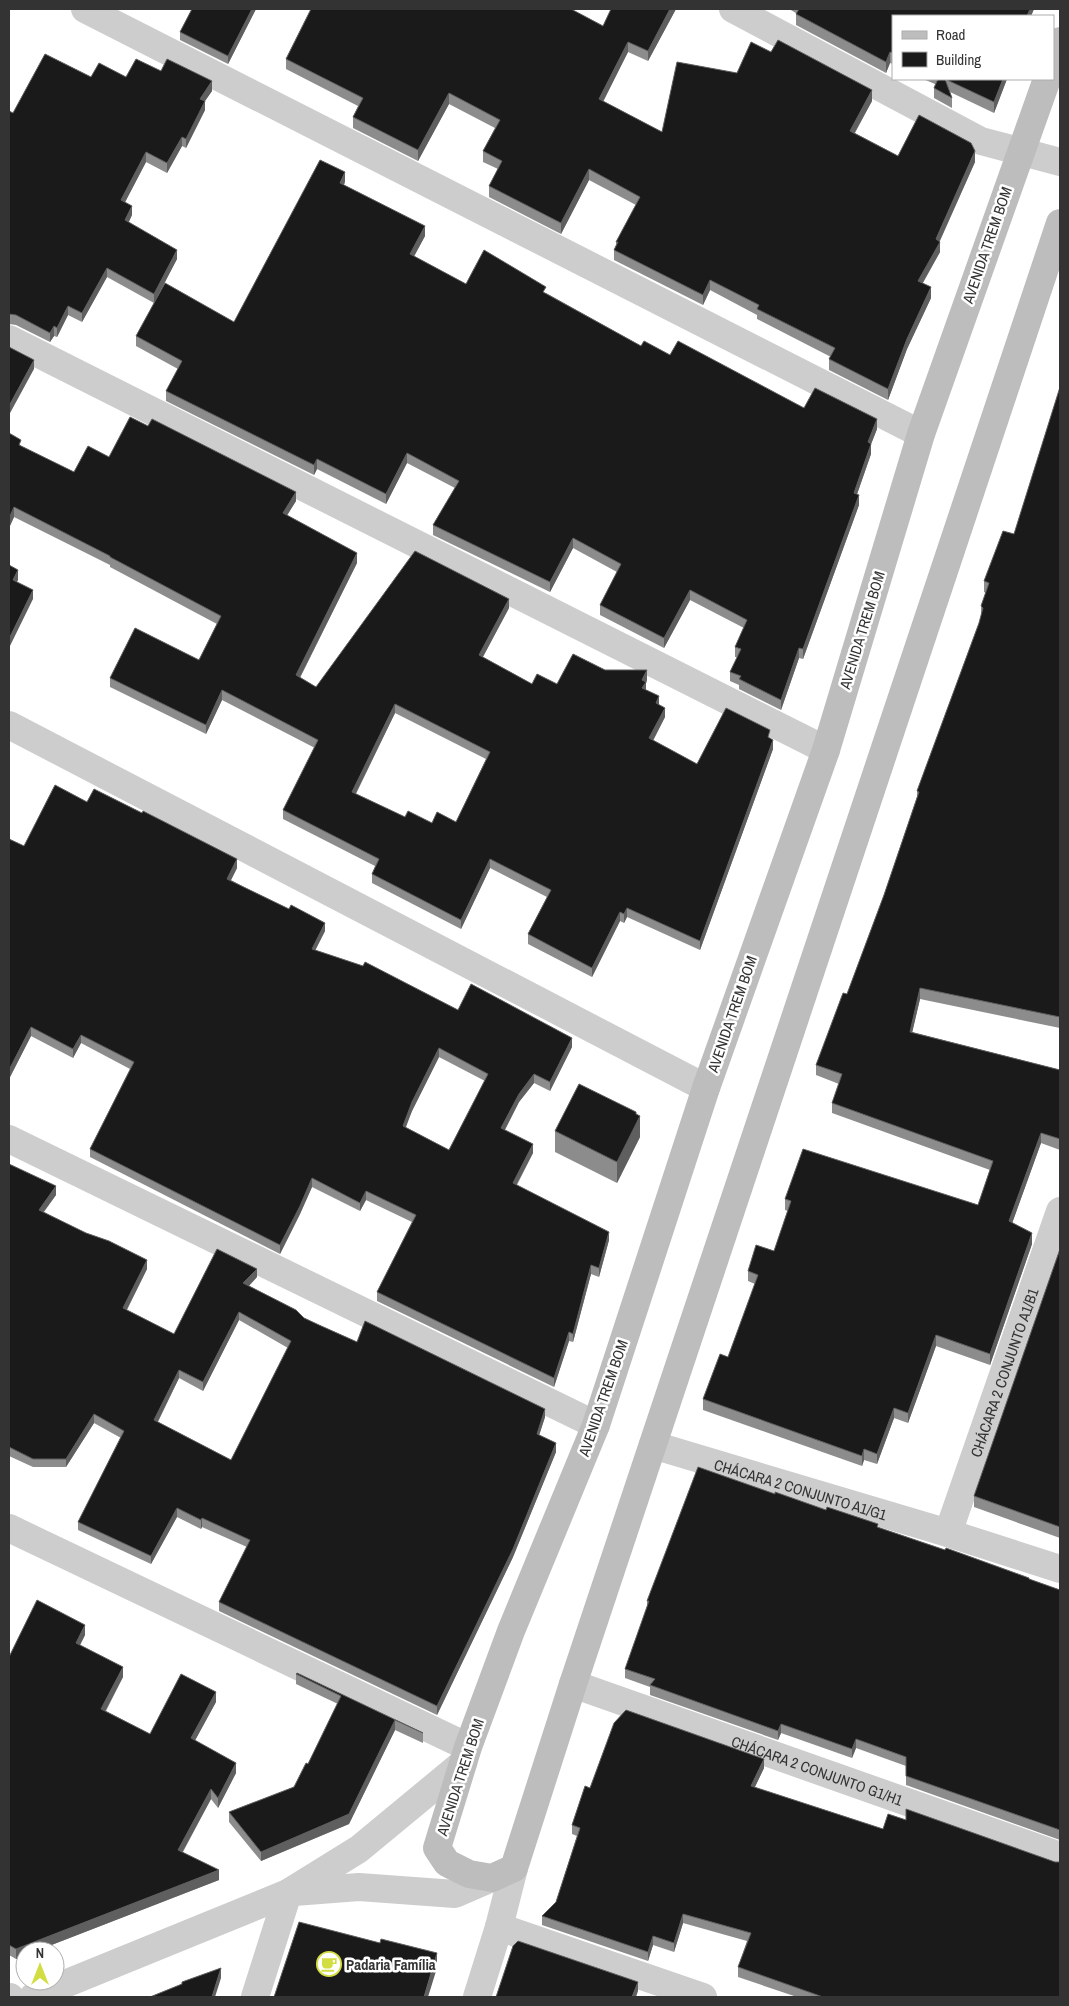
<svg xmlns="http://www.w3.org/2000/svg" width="1069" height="2006" font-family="'Archivo Narrow',sans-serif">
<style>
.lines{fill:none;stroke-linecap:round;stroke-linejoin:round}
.street{stroke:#cdcdcd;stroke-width:28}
.secondary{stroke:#bdbdbd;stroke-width:28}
.wall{fill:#8c8c8c;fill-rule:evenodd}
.shaded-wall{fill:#5f5f5f}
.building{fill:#1a1a1a;stroke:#5f5f5f;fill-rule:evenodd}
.labels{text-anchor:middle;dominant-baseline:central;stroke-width:5;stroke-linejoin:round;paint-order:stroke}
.street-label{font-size:15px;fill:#333;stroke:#fff}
.poi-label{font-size:15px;font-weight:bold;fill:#333;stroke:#fff;text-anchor:start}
</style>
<rect width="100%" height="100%" fill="#fff"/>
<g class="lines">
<g class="street">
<path d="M85 9 921 434"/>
<path d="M733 9 981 141 1060 162"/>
<path d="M9 339 826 750"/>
<path d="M9 725 706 1088"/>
<path d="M9 1139 596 1425"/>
<path id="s1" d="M653 1445 948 1533 1060 1569"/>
<path d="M9 1528 468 1747"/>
<path id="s2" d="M948 1533 1060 1211"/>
<path id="s3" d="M573 1684 1060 1856"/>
<path d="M294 1892 359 1887 455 1894 492 1878"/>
<path d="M499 1927 703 1997"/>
<path d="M9 1997H10"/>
<path d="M33 1997 288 1893 359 1849 463 1763"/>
<path d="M255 1997 288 1893"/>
<path d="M477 1997 499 1927 514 1868"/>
</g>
<path class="secondary" d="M1053 62 1060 41
M1047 79 921 434 826 750 706 1088 596 1425 511 1631 468 1747 437 1848 447 1863 469 1874 492 1878 514 1868 573 1684 1060 223"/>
</g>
<path class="wall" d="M192 9H256L228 64 180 40V32Z
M676 9 648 61 628 52 603 101 662 132 872 101 855 133 898 156 975 162 940 241V252L923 283 931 298 907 349 888 400 829 370V359L831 357 757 319V315L710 290 703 305 614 260V250L616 245V242L636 205 589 180 561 234 489 197V186L498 169 483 162V151L495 128 449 104 418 161 353 128V117L358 106 286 69V59L603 26Z
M789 9H1034L1031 16H893V64L890 63 886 73 796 25V13Z
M161 71 212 91 205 101V110L186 148 182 146 167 173 146 162 125 202 132 215 129 222 177 259 154 303 107 277 82 322 68 315 57 337 54 336 50 342 16 325 9 324V111L13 113 91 77H126Z
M923 79H1007L994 113 950 92 952 98V108L934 98V88L935 84Z
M345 182 344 185 425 236 414 256 466 284 546 293 641 346 670 355 804 408 877 429 871 444V454L857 494 859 505 803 659 799 658 781 710 739 689V685L730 681V672L737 657H735V647L744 628 690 600 664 648 600 615V605L617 572 573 548 550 592 433 535V525L455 488 407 463 386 504 317 469 314 475 166 401V391L178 369 136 346V336L234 322Z
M1060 377V1028L920 999 912 1032 1060 1070V1150L1041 1143 1012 1223 1032 1244 990 1365 936 1346 908 1423 894 1418 877 1464 864 1460 862 1466 703 1410V1399L728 1357 755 1284 748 1281V1271L774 1251 788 1211 785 1210V1199L978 1205 990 1170 832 1113V1103L839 1084 816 1075V1065L847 994 884 895 917 797V791L979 623 981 616V606L986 593 984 592V581L1014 534 1059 391V381Z
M148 426 296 501 287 515 357 563 300 678 316 687 509 608 483 657 532 684H557L605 670 647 680 646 683V690L659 705 665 717 653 741 697 764 770 738 773 749 700 950 627 917 624 923 620 921 592 977 528 944V934L547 897 490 868 461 929 372 883V874L375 866 283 819V810L315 748 222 700 206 734 110 687V678L199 660 217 624 110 567V565L14 517 9 528V433L21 446 74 472 109 457ZM395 713 486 759 456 822 432 823 405 817 356 794Z
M87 802 237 868 231 880 325 931 315 950 458 1010 572 1047 550 1091 534 1083 519 1102 505 1130 533 1153 517 1185 609 1240 599 1277 591 1274 573 1342 569 1341 554 1387 377 1301V1292L412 1222 366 1200 360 1211 312 1187 300 1214 280 1254 90 1157V1149L130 1069 81 1043 73 1058 31 1036 9 1079V839L24 846ZM439 1057 485 1081 449 1150 405 1127 412 1111Z
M636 1114 640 1137 617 1183 555 1152V1131Z
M9 1164 56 1195 44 1212 147 1269 127 1310 174 1334 257 1277 249 1286 304 1318 319 1325 357 1342 545 1417 539 1435 556 1452 513 1557 437 1715 219 1611V1602L247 1547 202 1527 201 1529 177 1517 151 1564 78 1530V1522L121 1438 94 1423 66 1467H33L9 1456ZM239 1320 288 1348 231 1460 158 1422 179 1378 203 1391Z
M1060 1249V1538L974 1507V1496Z
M775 1494 878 1527 1060 1590V1840L906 1785V1766L856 1748 852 1758 781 1733 778 1740 650 1695V1687L625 1678V1669L647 1608V1601Z
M85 1635 80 1645 123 1677 106 1711 150 1734 216 1702 195 1740 236 1773 218 1808 211 1799 183 1852 219 1880 36 1951H25V1955L16 1959 9 1955V1657Z
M296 1674 423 1733V1743L395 1730 349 1824 261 1861 229 1822V1812L294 1787 308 1764 338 1704 296 1684Z
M764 1768 755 1787 1060 1997H797L738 1977V1967L747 1941 683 1923 674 1952 653 1945 648 1961 542 1925V1916L556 1902 577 1836 572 1834V1825L590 1788Z"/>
<path class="shaded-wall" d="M252 9H256L228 64V56Z
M670 9H676L648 61V51Z
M1030 9H1034L1031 16H1027Z
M628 42V52L599 110V99Z
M890 52V63L886 73V62Z
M1003 79H1007L994 113V102Z
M212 81V91L205 101V110L186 148V139L200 99Z
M872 90V101L850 141V131Z
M449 93V104L418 161V150Z
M182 137V146L167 173V163Z
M975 151V162L936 249 940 242V252L918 291V281Z
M146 152V162L121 210V200Z
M589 169V180L561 234V223Z
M345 172V182L340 193V183Z
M132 206V215L125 229V220Z
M425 226V236L410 264V254Z
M177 250V259L154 303V294Z
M107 268V277L82 322V313Z
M710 280V290L703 305V295Z
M931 287V298L907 349 888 400V389L907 339Z
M68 306V315L57 337V328Z
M54 326V336L50 342V333Z
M34 360V369L9 415V406Z
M877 419V429L868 452V442Z
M871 444V454L854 503V493Z
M407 453V463L386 504V494Z
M317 459V469L314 475V465Z
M296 492V501L283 522V513Z
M859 495V505L803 659V649Z
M14 507V517L9 528V518Z
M573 538V548L550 592V582Z
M357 553V563L296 685V675Z
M18 570V580L13 590V580Z
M33 590V599L9 648V639Z
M690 590V600L664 648V638Z
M509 599V608L479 664V655Z
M799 648V658L781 710V700Z
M647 670V680L646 683V691L642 697V680Z
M222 690V700L206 734V725Z
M659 696V706L656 703Z
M395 704V713L352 801V792Z
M665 708V717L649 748V738Z
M773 740V749L700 950V941Z
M237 859V868L227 888V879Z
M490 859V868L461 929V920Z
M627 908V917L624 923V914Z
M620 912V921L592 977V968Z
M325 923V931L312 957V949Z
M920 988V999L910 1042V1032Z
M31 1027V1036L9 1079V1070Z
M81 1035V1043L73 1058V1049Z
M572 1038V1047L550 1091V1082Z
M439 1048V1057L412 1111 403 1135V1126L412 1102Z
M534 1074V1083L519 1102 501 1137V1128L519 1094Z
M636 1112V1123L640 1116V1137L617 1183V1162Z
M1041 1133V1143L1009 1232V1221Z
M533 1144V1153L513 1191V1183Z
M312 1178V1187L300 1214 280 1254V1245Z
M56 1186V1195L39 1218V1210Z
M366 1191V1200L360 1211V1203Z
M609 1232V1240L599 1277V1268Z
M1032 1233V1244L990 1365V1354Z
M147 1260V1269L123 1317V1308Z
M591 1265V1274L573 1342V1334Z
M257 1269V1277L243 1292V1283Z
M239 1312V1320L203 1391V1382Z
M569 1332V1341L554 1387V1378Z
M936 1335V1346L908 1423V1413Z
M179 1370V1378L154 1429V1420Z
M894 1408V1418L877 1464V1454Z
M545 1409V1417L537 1442V1434Z
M94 1414V1423L66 1467V1459Z
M556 1443V1452L513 1557 437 1715V1706Z
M864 1449V1460L862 1466V1456Z
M177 1508V1517L151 1564V1556Z
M202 1518V1527L201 1529V1520Z
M85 1625V1635L76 1653V1643Z
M123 1667V1677L101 1719V1709Z
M216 1692V1702L191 1748V1738Z
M395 1720V1730L349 1824 261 1861V1852Z
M781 1724V1733L778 1740V1731Z
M856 1739V1748L852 1758V1749Z
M764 1759V1768L751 1795V1786Z
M236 1763V1773L218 1808V1798Z
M211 1789V1799L178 1860V1850Z
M219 1870V1880L36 1951H25V1955L16 1959V1949Z
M683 1914V1923L674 1952V1943Z
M653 1936V1945L648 1961V1952Z
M437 1953V1968L428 1997H424Z
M221 1968V1978L215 1997H212Z
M638 1982V1991L636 1997H632Z"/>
<path class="building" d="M192 9H252L228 56 180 32Z
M311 9H571L603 26 611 9H670L648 51 628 42 599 99 662 132 677 62 737 73 751 42 771 52 778 40 872 90 850 131 898 156 919 115 971 143 975 151 936 239 940 242 918 281 931 287 907 339 888 389 829 359 835 348 757 309 759 305 710 280 703 295 614 250 618 242H616L640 197 589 169 561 223 489 186 502 161 483 151 500 120 449 93 418 150 353 117 363 98 286 59Z
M799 9H1030L1027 16H893V53L890 52 886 62 796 14Z
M45 54 91 77 99 63 126 77 136 59 161 71 167 59 212 81 200 99 205 101 186 139 182 137 167 163 146 152 121 200 132 206 125 220 177 250 154 294 107 268 82 313 68 306 57 328 54 326 50 333 16 315 9 314V111L13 113Z
M938 79H945L952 98 934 88Z
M945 79H1003L994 102Z
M320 160 345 172 340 183 425 226 410 254 466 284 484 250 546 287 543 292 641 346 644 341 670 355 678 341 804 408 815 388 877 419 868 442 871 444 854 493 859 495 803 649 799 648 781 700 739 679 741 676 730 672 741 649 735 647 747 620 690 590 664 638 600 605 621 564 573 538 550 582 433 525 459 481 407 453 386 494 317 459 314 465 166 391 182 361 136 336 165 283 234 322Z
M9 347 34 360 9 406Z
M1060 387V1017L920 988 910 1032 1060 1070V1139L1041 1133 1009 1221 1032 1233 990 1354 936 1335 908 1413 894 1408 877 1454 864 1449 862 1456 703 1399 720 1354 728 1357 758 1275 748 1271 756 1245 774 1251 791 1201 785 1199 803 1149 978 1205 993 1161 832 1103 842 1074 816 1065 843 993 847 994 884 895 919 792 917 791 979 623 983 608 981 606 989 583 984 581 1003 531 1014 534Z
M130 417 148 426 152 419 296 492 283 513 357 553 296 675 316 687 415 551 509 599 479 655 532 684 537 674 557 684 573 654 605 670H647L642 680 646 682 642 688 659 696 656 703 665 708 649 738 697 764 726 708 770 730 768 737 773 740 700 941 627 908 624 914 620 912 592 968 528 934 551 890 490 859 461 920 372 874 379 859 283 810 318 740 222 690 206 725 110 678 135 628 199 660 221 616 110 557V556L14 507 9 518V433L21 440 19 445 74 472 88 446 109 457ZM395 704 490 752 456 822 437 812 432 823 408 811 405 817 352 792Z
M9 565 18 570 13 580 33 590 9 639Z
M55 785 87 802 94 789 142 813 143 811 237 859 227 879 289 909 291 905 325 923 312 949 363 966 365 962 458 1010 471 984 572 1038 550 1082 534 1074 519 1094 501 1128 533 1144 513 1183 609 1232 599 1268 591 1265 573 1334 569 1332 554 1378 377 1292 416 1215 366 1191 360 1203 312 1178 300 1206 280 1245 90 1149 134 1062 81 1035 73 1049 31 1027 9 1070V839L24 846ZM439 1048 488 1074 449 1150 403 1126 412 1102Z
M579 1084 636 1112V1114L640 1116 617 1162 555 1131Z
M9 1164 56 1186 39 1210 86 1233 109 1241 147 1260 123 1308 174 1334 217 1249 257 1269 243 1283 296 1310 304 1318 319 1325 357 1342 365 1321 545 1409 537 1434 556 1443 513 1549 437 1706 219 1602 250 1540 202 1518 201 1520 177 1508 151 1556 78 1522 124 1431 94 1414 66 1459H33L9 1447ZM239 1312 291 1341 231 1460 154 1420 179 1370 203 1382Z
M1060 1249V1527L974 1496Z
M698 1467 775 1494V1492L826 1510 827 1507 878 1524 877 1527 945 1550 946 1548 1029 1578V1579L1060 1590V1830L906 1776V1757L856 1739 852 1749 781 1724 778 1731 650 1685 655 1679 625 1669 649 1601H647Z
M37 1600 85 1625 76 1643 123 1667 101 1709 150 1734 181 1674 216 1692 191 1738 236 1763 218 1798 211 1789 178 1850 219 1870 16 1949 9 1945V1657Z
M297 1673 423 1733 395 1720 349 1814 261 1852 229 1812 294 1787 306 1763 308 1764 341 1696 296 1674Z
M626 1710 764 1759 751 1786 883 1829 888 1814 906 1820V1809L1055 1862H1060V1997H823L738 1967 751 1933 683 1914 674 1943 653 1936 648 1952 542 1916 556 1902 580 1828 572 1825 585 1786 590 1788 614 1723Z
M299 1922 380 1943 381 1939 437 1953 424 1997H274Z
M518 1941 638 1982 632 1997H496L513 1946Z
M221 1968 212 1997H150L182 1984V1982Z"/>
<defs>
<symbol id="cafe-ring" viewBox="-11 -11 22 22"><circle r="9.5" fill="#fff" stroke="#d2dd42" stroke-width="1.5"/><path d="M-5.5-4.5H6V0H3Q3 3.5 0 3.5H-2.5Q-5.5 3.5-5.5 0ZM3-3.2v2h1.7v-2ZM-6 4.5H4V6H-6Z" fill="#d2dd42"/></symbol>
</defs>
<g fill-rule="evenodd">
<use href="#cafe-ring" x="315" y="1950" width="28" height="28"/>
</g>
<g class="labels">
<g class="street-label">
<text transform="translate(987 245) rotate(-71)">AVENIDA TREM BOM</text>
<text transform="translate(862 630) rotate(-73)">AVENIDA TREM BOM</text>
<text transform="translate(732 1014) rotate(-71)">AVENIDA TREM BOM</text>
<text stroke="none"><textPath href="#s2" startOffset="170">CHÁCARA 2 CONJUNTO A1/B1</textPath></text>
<text transform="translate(603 1398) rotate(-71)">AVENIDA TREM BOM</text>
<text stroke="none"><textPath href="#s1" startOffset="154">CHÁCARA 2 CONJUNTO A1/G1</textPath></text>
<text stroke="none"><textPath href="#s3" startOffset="259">CHÁCARA 2 CONJUNTO G1/H1</textPath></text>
<text transform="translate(460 1777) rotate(-72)">AVENIDA TREM BOM</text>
</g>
<g class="poi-label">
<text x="346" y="1964">Padaria Família</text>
</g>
</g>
<rect width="1069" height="2006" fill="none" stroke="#333333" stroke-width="20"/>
<rect x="892" y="15" width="162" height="65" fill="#ffffff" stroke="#adadad"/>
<rect x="902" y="31" width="25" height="8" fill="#bdbdbd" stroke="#adadad"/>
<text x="936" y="40" font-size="15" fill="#333333">Road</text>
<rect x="902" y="52" width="25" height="15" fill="#1a1a1a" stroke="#adadad"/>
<text x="936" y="65" font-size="15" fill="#333333">Building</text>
<g transform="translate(40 1966)"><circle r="24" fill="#ffffff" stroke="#adadad"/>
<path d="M0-4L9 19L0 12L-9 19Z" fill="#d2dd42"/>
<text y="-8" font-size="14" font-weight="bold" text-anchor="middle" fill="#333333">N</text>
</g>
</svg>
